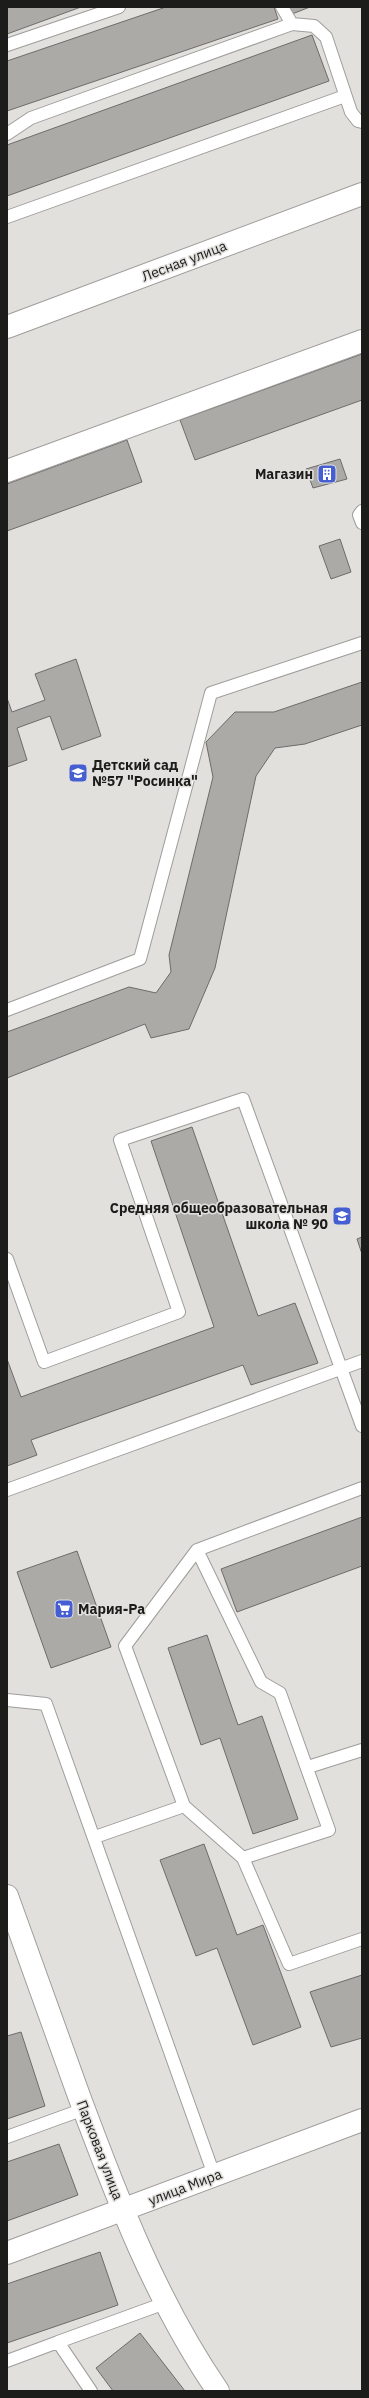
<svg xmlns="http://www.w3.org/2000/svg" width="369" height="2398" font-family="'IBM Plex Sans',sans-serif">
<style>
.building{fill:#acaaa7;stroke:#6e6c6a}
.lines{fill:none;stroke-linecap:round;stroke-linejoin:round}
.lane-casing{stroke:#9f9d9b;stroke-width:14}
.street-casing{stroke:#9f9d9b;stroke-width:24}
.secondary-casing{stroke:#9f9d9b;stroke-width:24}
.lane{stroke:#fff;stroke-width:12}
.street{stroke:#fff;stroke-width:22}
.secondary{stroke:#fff;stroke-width:22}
.labels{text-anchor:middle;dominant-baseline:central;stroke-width:3;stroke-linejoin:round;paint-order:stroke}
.street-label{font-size:14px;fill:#1c1c1b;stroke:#e2e0dd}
.poi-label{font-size:14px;font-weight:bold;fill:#1c1c1b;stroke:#e2e0dd;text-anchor:end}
</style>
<rect width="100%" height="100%" fill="#e2e0dd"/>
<path class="building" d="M7 7H81L7 34Z
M166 7H274L278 19 7 111V61Z
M289 7H310L292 14Z
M312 35 329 81 7 196V145Z
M362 354V400L195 460 180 420Z
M127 440 142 482 7 531V484Z
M340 459 347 479 313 488 306 469Z
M340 539 351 572 331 579 319 546Z
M76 659 101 736 62 750 50 716 17 728 27 760 7 767V698L12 712 45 700 35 674Z
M362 682V725L305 744 275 748 256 776 215 968 189 1029 151 1038 145 1024 7 1078V1032L129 987 156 993 171 972 169 955 213 777 206 742 235 712H274Z
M192 1127 258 1316 295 1303 318 1363 251 1385 243 1365 31 1440 37 1455 7 1466V1359L21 1397 214 1327 151 1141Z
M362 1237V1254L357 1239Z
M362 1517V1566L237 1612 221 1569Z
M77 1551 111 1647 51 1668 17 1572Z
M207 1635 238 1725 262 1716 298 1819 253 1834 220 1738 201 1745 168 1648Z
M204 1844 237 1935 263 1925 301 2027 253 2045 217 1948 196 1956 160 1860Z
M362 1975V2038L331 2047 310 1992Z
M21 2032 45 2106 7 2119V2036Z
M59 2144 78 2195 7 2221V2162Z
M100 2252 118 2305 7 2343V2284Z
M140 2333 185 2391H113L96 2368Z"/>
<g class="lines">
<defs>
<path id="lane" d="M282 7 292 24
M7 45 119 7
M7 134 31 118 292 24 314 26 326 37 351 112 358 121 362 122
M7 217 345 96
M362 511 359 515 362 523
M7 1010 140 959 211 693 362 643
M7 1259 44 1362 179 1312 120 1140 243 1099 362 1426
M362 1488 197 1550 261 1682 280 1693 329 1830 243 1858 289 1964 362 1939
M7 1490 362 1361
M7 1700 46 1704 214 2175
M308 1767 362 1750
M184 1806 243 1858
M95 1837 184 1806 125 1646 197 1550
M7 2137 84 2109
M58 2342 165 2303
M7 2361 58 2342 91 2391"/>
<path id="street" d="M7 471 362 341
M7 2253 362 2120"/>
<path id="secondary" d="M7 327 362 194
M7 1896C31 1963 55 2029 79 2096 117 2198 156 2301 218 2391"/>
</defs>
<use href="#lane" class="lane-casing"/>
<use href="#street" class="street-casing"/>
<use href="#secondary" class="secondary-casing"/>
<use href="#lane" class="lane"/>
<use href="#street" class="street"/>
<use href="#secondary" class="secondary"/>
</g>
<defs>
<symbol id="building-square" viewBox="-11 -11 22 22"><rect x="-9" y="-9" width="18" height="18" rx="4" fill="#455fd3" stroke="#e2e0dd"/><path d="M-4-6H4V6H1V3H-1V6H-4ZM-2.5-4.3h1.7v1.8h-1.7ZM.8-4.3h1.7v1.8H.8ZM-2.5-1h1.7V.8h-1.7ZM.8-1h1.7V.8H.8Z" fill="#fff"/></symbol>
<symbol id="school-square" viewBox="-11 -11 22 22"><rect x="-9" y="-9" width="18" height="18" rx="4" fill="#455fd3" stroke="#e2e0dd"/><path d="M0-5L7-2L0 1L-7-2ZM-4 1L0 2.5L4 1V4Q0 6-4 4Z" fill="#fff"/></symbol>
<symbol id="supermarket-square" viewBox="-11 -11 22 22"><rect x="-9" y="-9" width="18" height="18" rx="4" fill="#455fd3" stroke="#e2e0dd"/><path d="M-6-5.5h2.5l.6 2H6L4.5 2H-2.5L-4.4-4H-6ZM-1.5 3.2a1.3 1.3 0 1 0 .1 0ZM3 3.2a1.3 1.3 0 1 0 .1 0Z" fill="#fff"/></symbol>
</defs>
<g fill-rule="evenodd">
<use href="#building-square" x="316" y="463" width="22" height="22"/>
<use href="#school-square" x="67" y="762" width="22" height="22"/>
<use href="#school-square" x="331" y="1205" width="22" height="22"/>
<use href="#supermarket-square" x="53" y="1598" width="22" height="22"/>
</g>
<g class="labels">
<g class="street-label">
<text transform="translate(184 261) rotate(-21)">Лесная улица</text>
<text transform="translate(100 2150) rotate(69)">Парковая улица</text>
<text transform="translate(185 2187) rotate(-21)">улица Мира</text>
</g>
<g class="poi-label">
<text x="313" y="474">Магазин</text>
<text x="92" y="765" text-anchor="start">Детский сад<tspan x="92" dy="16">№57 "Росинка"</tspan></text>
<text x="328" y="1208">Средняя общеобразовательная<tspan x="328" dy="16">школа № 90</tspan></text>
<text x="78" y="1609" text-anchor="start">Мария-Ра</text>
</g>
</g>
<rect width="369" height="2398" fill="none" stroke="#1c1c1b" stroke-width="16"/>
</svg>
